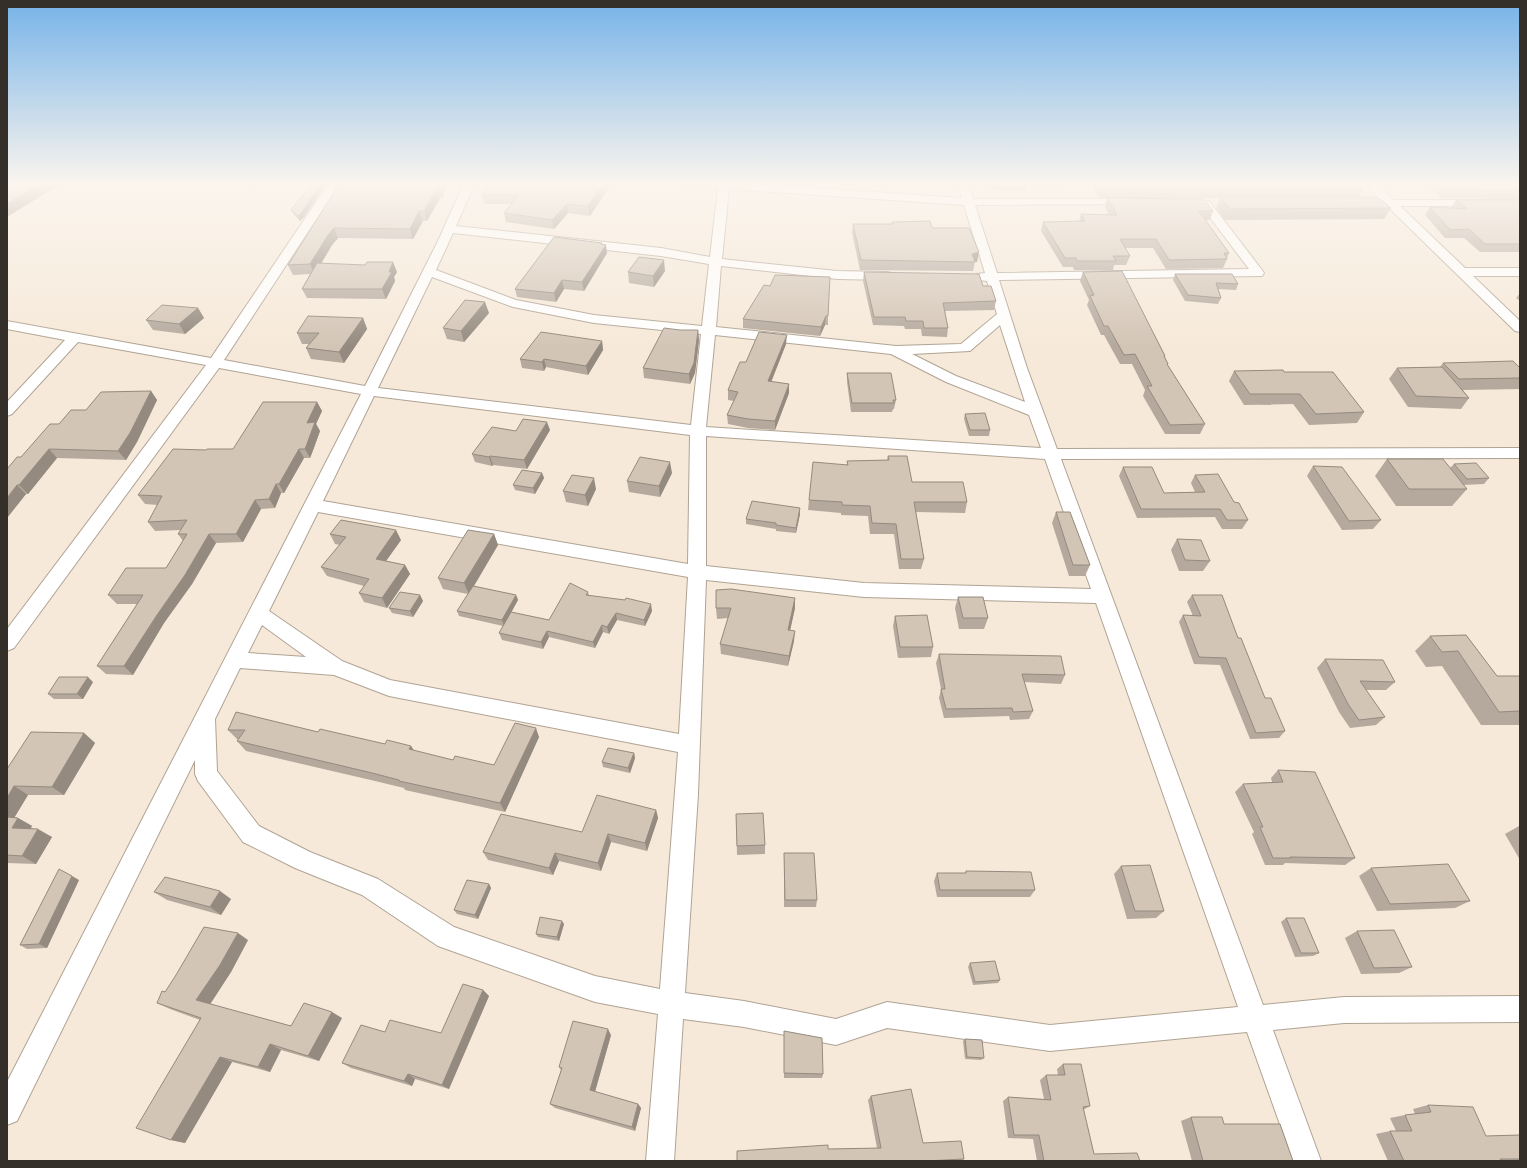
<svg xmlns="http://www.w3.org/2000/svg" width="1527" height="1168" font-family="'Fira Sans Condensed',sans-serif">
<style>
.lines{fill:none;stroke-linecap:round;stroke-linejoin:round}
.street-casing{stroke:#b0a394;stroke-width:2}
.street{fill:#fff;fill-rule:evenodd}
.wall{fill:#b5a99d}
.shaded-wall{fill:#948a7f}
.building{fill:#d3c5b6;stroke:#948a7f}
</style>
<rect width="100%" height="100%" fill="#f6e9d9"/>
<g class="lines">
<defs>
<path id="street" d="M329 183H340L224 360 365 386 438 241 464 183H475L456 226 661 248 710 257 718 188 684 186 679 183H738L962 198 958 183H968L973 199H1131L1137 202 1135 204 975 205 997 273 1249 269 1199 203 1201 201H1209L1262 270 1264 273 1262 276 999 280 1027 368 1057 449 1520 448V458L1061 459 1263 1005 1344 997 1520 996V1022L1344 1023 1273 1030 1321 1161H1293L1247 1032 1050 1051 887 1028 836 1045 744 1027 683 1019 674 1161H646L658 1014 595 1002 438 946 362 895 295 868 243 842 198 781 195 774V760L17 1121 7 1125V1082L361 394 219 368 14 648 7 651V629L206 365 78 342 12 414 7 416V402L65 340 7 329V321L211 358ZM729 189 964 205 985 273 977 274 975 277 977 280 987 281 997 314 961 344 896 346 716 327 721 266 837 279 887 280 891 279 893 276 891 273 887 272 837 271 722 259ZM453 233 661 256 709 264 702 326 594 315 516 300 436 270ZM432 277 513 307 594 323 701 334 691 425 378 388ZM1000 325 1025 402 956 376 912 354 970 351ZM715 335 891 354 946 382 1029 415 1041 448 706 427ZM374 396 690 435 688 564 323 501ZM706 436 1045 459 1091 589 864 583 706 566ZM318 512 688 577 679 734 390 680 342 661 269 611ZM706 580 864 597 1096 603 1238 1007 1050 1025 887 1002 836 1019 744 1001 685 993 698 794ZM262 625 306 657 248 653ZM240 668 334 675 389 696 678 752 660 989 595 976 454 927 378 879 310 852 259 826 217 771 215 719Z
M1364 183H1376L1393 200H1520V206H1400L1465 268H1520V276H1473L1520 321V332L1515 331 1387 206 1357 205 1355 203 1357 201 1380 200Z"/>
</defs>
<use href="#street" class="street-casing"/>
<use href="#street" class="street"/>
</g>
<path class="wall" d="M313 183H327L304 217 300 221 294 215 291 210Z
M339 183H448L442 198H440L427 221H423L413 239 338 238 332 245 321 263 397 272 394 277 395 281 386 299 307 298 302 289 310 274 293 275 288 265 340 185Z
M612 183 590 216 568 213 554 229 506 222 504 213 511 204H484L482 195Z
M987 183H1063L1062 186H1027L1026 191H996L989 188Z
M1091 183H1356L1363 189 1359 197 1391 208 1384 219 1225 220 1216 208 1220 198H1099Z
M1425 183H1520V199L1441 198Z
M1107 198 1213 211 1210 220H1205L1229 253 1227 258V259L1223 268 1166 269 1153 248H1125L1130 256 1126 265H1114L1113 270H1074L1073 267H1063L1041 231 1043 222H1079L1081 214 1109 215 1105 207Z
M1456 200H1520V252H1480L1464 238H1445L1425 215 1430 207 1452 208H1451Z
M892 222 932 228 979 252 977 262H975L973 271 860 270 852 233 853 224H892Z
M602 244 607 253 584 291 564 289 556 302 517 297 515 289Z
M665 271 654 287 629 283 628 272Z
M864 272 983 286 996 301 994 310 945 311 948 328 947 337 922 336 921 329H905L904 326 873 325 863 281Z
M1083 272 1165 356V358L1168 364V366L1205 424 1200 434H1165L1143 396 1145 390 1132 364H1120L1104 335H1101L1087 305 1089 300 1080 281Z
M1175 274 1238 284 1236 290 1218 289 1221 298 1218 304 1185 301 1173 280Z
M1520 293V301L1516 298Z
M198 308 204 318 185 334 153 330 146 320Z
M489 313 464 342 447 339 443 328Z
M828 316V325H825L820 336 743 328V319Z
M363 318 367 329 344 363 311 359 306 348 309 344H302L297 333Z
M680 330H698L699 340 695 373 690 384 644 378 643 368Z
M602 341 603 350 588 375 546 367 544 371 522 368 520 359Z
M786 344 771 382 789 393 775 430 748 428 728 424 727 415 734 401 728 400V390L746 362Z
M1443 363 1520 368V389L1463 390 1469 398 1461 409 1408 407 1389 379 1397 368 1440 367Z
M1234 371 1364 412 1357 423 1309 425 1293 404 1244 405 1229 381Z
M847 373 896 400 894 409H893L892 412H851L847 382Z
M151 391 157 400 137 442 126 460 57 458 28 494H26L7 518 21 457 86 410Z
M317 402 322 411 316 424 320 431 312 453 310 458H304L284 493H281L275 508 261 509 243 542 216 543 192 584 164 623 133 675 106 674 97 666 137 604H117L108 595 166 568 183 541 178 534 181 530 155 531 148 522 158 505 145 504 138 495 206 450 233 449Z
M965 414 990 430 989 436H969L964 419Z
M550 430 527 469 493 465 492 466 475 462 472 454 516 431Z
M888 456 912 482 967 502 965 513 916 512 924 559 921 569H899L894 534H870L868 516 841 515V513L808 510 809 500 847 464V461L887 460Z
M1387 459 1450 468 1454 464 1489 478 1484 484 1463 485 1467 489 1452 506H1396L1375 476Z
M1313 466 1381 520 1373 529 1342 530 1307 476Z
M1123 467 1164 493 1195 492 1191 483 1195 475 1234 502 1248 520 1242 529H1222L1215 517 1137 518 1119 476Z
M542 473 544 478 535 494 515 490 513 485Z
M672 473 660 497 629 492 627 481Z
M596 489 588 506 566 502 563 491Z
M1056 512 1090 565 1085 576H1069L1052 523Z
M800 514 796 533 776 531V529L746 524V519Z
M330 534 401 540 386 561 405 565 410 574 387 608 364 602 359 593 364 586 327 576 321 567 340 545 335 544Z
M494 534 498 545 474 586 516 595 518 600 511 612 549 620 588 592 589 596 652 611 645 626 617 620 609 634 603 632 595 648 549 637 543 649 502 640 499 633 503 626 459 616 457 611 468 594 443 589 438 578Z
M1177 539 1210 561 1203 571H1179L1171 550Z
M420 595 423 601 413 617 392 613 389 608Z
M1192 595 1238 638 1265 698 1285 731 1279 738 1250 739 1220 665 1194 664 1179 622 1183 615 1193 616 1187 602Z
M958 597 988 618 984 629H959L955 608Z
M795 598V608L790 630 794 641 788 666 721 654 720 644 728 618 717 619 716 608Z
M895 616 933 647 931 657 898 658 893 626Z
M1466 635 1497 676H1520V725H1481L1442 666 1426 667 1415 651 1430 636Z
M939 654 1065 675 1061 684 1024 682 1033 711 1029 719 1010 720 1009 716 944 718 939 698 941 689 936 663Z
M1325 659 1395 682 1386 690H1366L1385 717 1376 725 1350 728 1339 712 1317 668Z
M93 682 83 699H54L48 694Z
M236 712 318 732 385 744 411 746 414 751 453 760 494 765 539 737 505 812 405 790 404 788 375 781 246 751 237 741 238 739H237L228 730Z
M84 733 95 743 64 795H28L14 817 18 818 32 826 31 828 52 837 36 864 7 863V769Z
M634 753 635 758 630 773 603 767 602 762Z
M1278 770 1355 858 1345 865 1285 863 1283 865H1265L1252 834 1254 832 1235 792 1243 784 1272 782 1271 778Z
M656 810 658 818 647 851 611 842 601 871 559 861 553 875 488 860 483 852 582 832Z
M736 814 765 845V854L737 855Z
M1519 826H1520V860L1505 834Z
M784 853 817 900 816 907H784Z
M1121 866 1164 911 1156 918 1127 919 1114 874Z
M1371 868 1470 901 1455 908 1377 911 1359 876Z
M966 871 1035 890 1030 897H937L934 881 937 873H965Z
M79 880 47 948 27 949 20 945Z
M489 884 491 888 478 919 457 914 454 910Z
M154 892 231 899 221 915 167 900Z
M1286 918 1319 953 1313 956 1295 957 1281 922Z
M564 924 559 941 538 937 536 934Z
M1357 931 1412 967 1399 973 1361 974 1345 938Z
M248 940 231 972 210 1004 291 1026 342 1018 319 1061 281 1050 270 1072 232 1062 185 1143 171 1140 200 1020 170 1009 157 1003 165 992Z
M970 963 1000 980 998 983 973 985 968 967Z
M483 990 489 996 449 1089 415 1079 412 1086 351 1068 342 1063 385 1032 441 1033Z
M784 1031 823 1074 822 1078H784Z
M611 1035 595 1092 638 1104 641 1108 635 1131 555 1108 550 1104 561 1070 559 1067Z
M965 1039 984 1058 981 1060 965 1059 963 1041Z
M1063 1064 1090 1106 1083 1110 1094 1154 1140 1161H1037L1033 1139 1008 1138 1003 1101 1008 1097 1044 1099 1040 1080 1046 1075H1058L1057 1069Z
M871 1096 923 1143 964 1159 961 1161H737L828 1149 877 1148 868 1100Z
M1428 1105 1486 1136 1520 1135V1161H1388L1376 1134 1390 1131H1396L1390 1118 1405 1115 1415 1114 1413 1109Z
M1191 1117 1224 1124 1293 1161H1192L1181 1121Z"/>
<path class="shaded-wall" d="M41 183H62L7 217V204Z
M321 183H327L304 217 300 221 298 216Z
M441 183H448L442 198 439 188Z
M604 183H612L590 216 588 206Z
M437 188 440 198 427 221 424 211Z
M567 204 568 213 554 229 552 220Z
M419 211 423 221 413 239 410 229Z
M334 228 338 238 332 245 315 274 310 264 328 235Z
M602 243 603 249 606 245 607 253 584 291 582 282Z
M979 252 977 262H975L972 254Z
M664 260 665 271 654 287 653 276Z
M393 262 397 272 394 277 395 281 386 299 382 289 389 272Z
M562 280 564 289 556 302 554 293Z
M485 302 489 313 464 342 461 331Z
M198 308 204 318 185 334 179 324Z
M826 316 825 325 820 336 821 327Z
M363 318 367 329 344 363 339 352Z
M698 330 699 340 695 373 690 384 689 374Z
M787 335 786 344 768 390V381Z
M602 341 603 350 588 375 586 366Z
M544 359 546 367 544 371 542 362Z
M789 384V393L775 430V421Z
M151 391 157 400 137 442 126 460 118 451Z
M317 402 322 411 316 424 320 431 312 453 310 458 305 449 307 423Z
M547 422 550 430 527 469 524 460Z
M49 449 57 458 28 494 19 485Z
M299 449 304 458 284 493 279 484Z
M490 456 493 465 492 466 489 457Z
M670 462 672 473 660 497 659 486Z
M542 473 544 478 535 494 533 488Z
M594 478 596 489 588 506 585 495Z
M276 484 281 493 275 508 269 499Z
M17 485 26 494 7 518V498Z
M255 500 261 509 243 542 236 534Z
M800 508V514L796 533V528Z
M396 530 401 540 381 568 376 559Z
M209 534 216 543 192 584 164 623 133 675 124 666Z
M494 534 498 545 469 594 464 583Z
M405 565 410 574 387 608 382 598Z
M420 595 423 601 413 617 410 611Z
M516 595 518 600 504 626 502 620Z
M795 598V608L788 640V630Z
M651 604 652 611 645 626 644 620Z
M616 613 617 620 609 634 607 627Z
M602 625 603 632 595 648 593 642Z
M547 631 549 637 543 649 541 642Z
M795 631 794 641 788 666 789 656Z
M88 677 93 682 83 699 77 694Z
M536 728 539 737 505 812 500 803Z
M84 733 95 743 64 795 52 787Z
M411 746 417 755 409 749Z
M634 753 635 758 630 773 628 768Z
M14 786 28 795 10 825 7 823V798Z
M656 810 658 818 647 851 645 843Z
M18 818 32 826 26 836 12 828Z
M38 829 52 837 36 864 22 856Z
M608 834 611 842 601 871 598 863Z
M555 853 559 861 553 875 549 868Z
M72 876 79 880 47 948 39 944Z
M489 884 491 888 478 919 475 915Z
M220 891 231 899 221 915 210 907Z
M562 921 564 924 559 941 557 937Z
M238 933 248 940 231 972 209 1006 196 1000Z
M483 990 489 996 449 1089 442 1085Z
M332 1012 342 1018 319 1061 308 1056Z
M608 1029 611 1035 594 1095 590 1090Z
M270 1044 281 1050 270 1072 258 1067Z
M220 1057 232 1062 185 1143 171 1140Z
M408 1074 415 1079 412 1086 404 1081Z
M638 1104 641 1108 635 1131 632 1127Z"/>
<path class="building" d="M7 183H41L7 204Z
M313 183H321L302 212 298 216 291 210Z
M340 183H441L439 188H437L424 211H419L410 229 334 228 328 235 310 264 288 265Z
M487 183H604L588 206 567 204 552 220 504 213 519 195H482Z
M1098 183H1356L1363 189H1102Z
M1438 183H1520V191L1446 190Z
M1220 197H1377L1391 208 1230 209Z
M1107 198 1204 199 1213 211H1199L1229 253H1224L1227 259 1169 260 1156 239H1120L1130 256H1113L1116 261H1077L1076 258H1065L1043 222 1085 221 1081 214 1117 215Z
M1456 200H1520V244H1485L1469 229 1450 230 1430 207 1467 209Z
M930 221 932 228H969L979 252 972 254 975 262 861 260 853 224H893L892 222Z
M554 237 602 243 601 244 606 245 582 282 562 280 554 293 515 289Z
M639 257 664 260 653 276 628 272Z
M367 262H393L389 272H392L382 289H302L317 263 365 265Z
M1122 271 1165 356H1164L1168 364H1167L1205 424 1170 425 1147 386H1152L1135 354 1124 355 1108 326H1104L1090 296 1094 295 1083 272Z
M864 272 979 274 983 286H991L996 301 943 303 948 328H924L923 321H906L905 317H874Z
M1175 274H1232L1238 284 1216 283 1221 298 1188 295Z
M775 275 830 277 828 316H826L821 327 743 319 764 285 770 286Z
M465 300 485 302 461 331 443 328Z
M162 305 198 308 179 324 146 320Z
M308 316 363 318 339 352 306 348 319 333H297Z
M664 328 680 330H698L694 363 689 374 643 368Z
M541 332 602 341 586 366 544 359 542 362 520 359Z
M759 332 787 335 768 381 789 384 775 421 748 419 727 415 738 392 728 390 740 362H746Z
M1513 361 1520 368V378L1459 379 1443 363Z
M1442 367 1469 398 1416 396 1397 368Z
M1283 370 1284 372H1333L1364 412 1316 414 1300 394H1250L1234 371Z
M847 373H891L896 400H893L894 403H852Z
M151 391 130 433 118 451 49 449 19 485H17L7 498V469L17 457H21L50 424H59L71 410H86L101 392Z
M263 402H317L307 423 315 422 307 444 305 449H299L279 484H276L269 499 255 500 236 534H209L185 575 157 615 124 666H97L143 595H108L126 568H166L187 534H178L187 520 148 522 162 496 138 495 173 449 206 450 207 449H233Z
M985 413 990 430H970L965 414Z
M523 419 547 422 524 460 490 456 489 457 472 454 492 427 516 431Z
M888 456H907L912 482H963L967 502H914L924 559H901L896 524 872 523 870 506 842 505V502L809 500 813 462 848 465 847 461 889 460Z
M640 457 670 462 659 486 627 481Z
M1387 459H1443L1467 489H1409Z
M1476 463 1489 478 1467 479 1454 464Z
M1313 466 1342 467 1381 520 1349 521Z
M1123 467H1152L1164 493 1205 492 1195 475 1218 474 1234 502 1239 503 1248 520H1227L1220 509H1141Z
M522 470 542 473 533 488 513 485Z
M572 475 594 478 585 495 563 491Z
M752 501 800 508 796 528 776 525V523L746 519Z
M1056 512H1070L1090 565H1073Z
M341 520 396 530 376 559 405 565 382 598 359 593 369 579 321 567 346 537 330 534Z
M468 530 494 534 464 583 438 578Z
M1177 539 1201 540 1210 561 1185 560Z
M570 583 588 592 586 595 625 600 626 598 651 604 644 620 616 613 607 627 602 625 593 642 547 631 541 642 499 633 511 612 549 620Z
M473 586 516 595 502 620 457 611Z
M731 589 795 598 788 630 795 631 789 656 720 644 731 608H716V590Z
M400 592 420 595 410 611 389 608Z
M1192 595H1222L1238 638H1241L1265 698H1271L1285 731 1256 733 1226 658 1199 657 1183 615 1201 616Z
M958 597H983L988 618H963Z
M927 615 933 647H900L895 616Z
M1466 635 1497 676H1520V711L1499 712 1458 651 1442 652 1430 636Z
M939 654 1061 656 1065 675 1022 674 1033 711 1013 712 1012 708 946 709 941 689H945Z
M1325 659 1383 660 1395 682 1360 681 1385 717 1359 720 1348 704Z
M59 677H88L77 694H48Z
M236 712 318 732 320 729 385 744 387 740 411 746 409 749 453 760 455 756 494 765 515 723 536 728 500 803 399 781V780L368 772 237 741 245 730H228Z
M31 732 84 733 52 787 14 786 7 798V769Z
M608 748 634 753 628 768 602 762Z
M1278 770 1315 772 1355 858 1290 857 1291 858H1273L1260 827H1263L1243 784 1283 782Z
M597 795 656 810 645 843 608 834 598 863 555 853 549 868 483 852 501 814 582 832Z
M763 813 765 845 737 846 736 814Z
M7 817 18 818 12 828 38 829 22 856 7 855Z
M784 853H814L817 900H785Z
M1448 864 1470 901 1390 904 1371 868Z
M1150 865 1164 911H1135L1121 866Z
M59 869 72 876 39 944 20 945Z
M966 871 1031 872 1035 890H940L937 873H966Z
M165 877 220 891 210 907 154 892Z
M467 880 489 884 475 915 454 910Z
M540 917 562 921 557 937 536 934Z
M1286 918H1304L1319 953H1301Z
M204 927 238 933 220 965 196 1000 291 1026 304 1003 332 1012 308 1056 270 1044 258 1067 220 1057 171 1140 136 1128 201 1018 157 1003 162 991 165 992 176 975Z
M1394 930 1412 967 1374 968 1357 931Z
M995 961 1000 980 975 982 970 963Z
M463 984 483 990 442 1085 408 1074 404 1081 342 1063 361 1025 385 1032 390 1020 441 1033Z
M573 1021 608 1029 590 1090 638 1104 632 1127 550 1104 562 1068 559 1067Z
M784 1031 822 1038 823 1074 784 1073Z
M965 1039 982 1040 984 1058 967 1057Z
M1063 1064H1081L1090 1106 1083 1107 1094 1154 1137 1153 1140 1161H1044L1039 1135H1014L1008 1097 1051 1100 1046 1075H1065Z
M911 1089 923 1143 961 1141 964 1159 926 1161H737V1151L828 1145V1149L881 1148 871 1096Z
M1428 1105 1473 1107 1486 1136 1520 1135V1159H1500L1501 1161H1404L1390 1131H1412L1405 1115 1431 1112Z
M1191 1117H1222L1224 1124H1280L1293 1161H1203Z"/>
<linearGradient id="sky" x2="0" y2="1"><stop stop-color="#76b3e8"/><stop offset="0.53" stop-color="#fbf5ee"/><stop offset="1" stop-color="#fbf5ee" stop-opacity="0"/></linearGradient>
<rect width="1527" height="347" fill="url(#sky)"/>
<rect width="1527" height="1168" fill="none" stroke="#352f29" stroke-width="16"/>
</svg>
